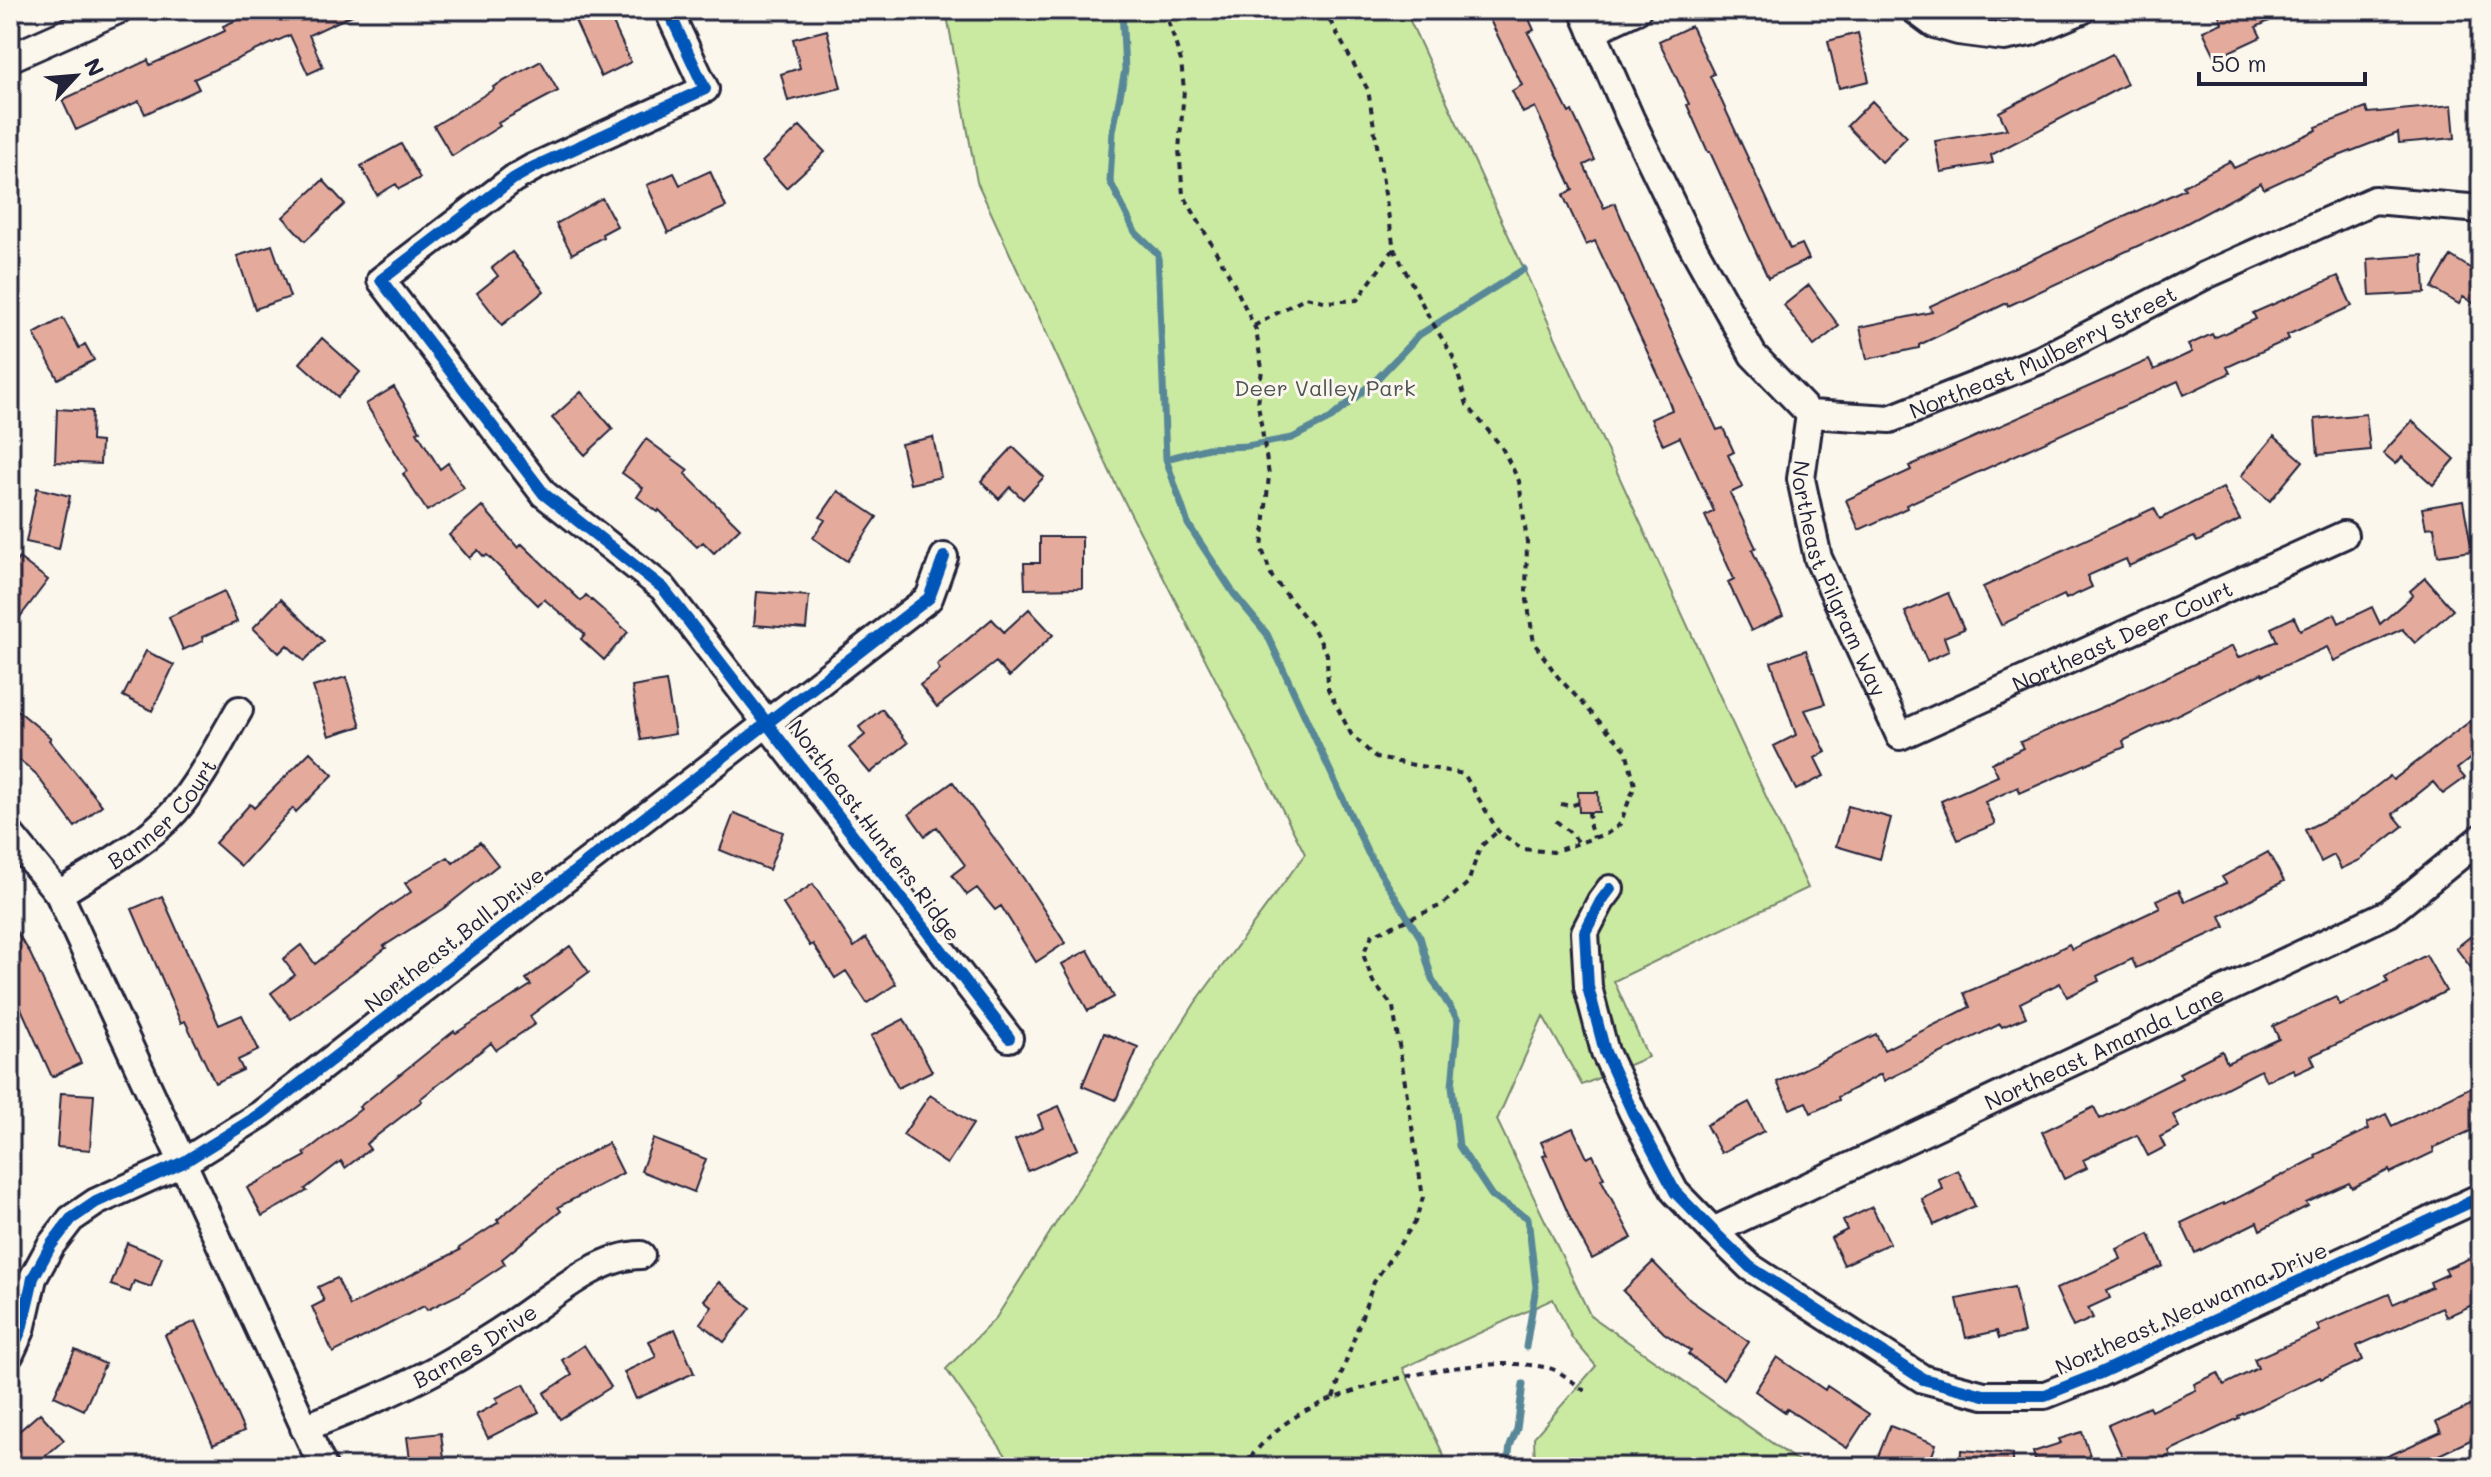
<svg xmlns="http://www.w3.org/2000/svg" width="2491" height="1477" font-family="Mali,sans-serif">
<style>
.green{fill:#cae9a1;stroke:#76866e;stroke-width:2}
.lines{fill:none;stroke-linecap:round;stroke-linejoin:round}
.stream{stroke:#588898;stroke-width:7}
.building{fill:#e4ab9d;stroke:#22223b;stroke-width:2}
.minor-casing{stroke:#22223b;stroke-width:32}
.path{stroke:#22223b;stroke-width:4;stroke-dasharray:6 6;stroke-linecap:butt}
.minor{stroke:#fbf7ec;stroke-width:26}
.cycleway-casing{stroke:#fbf7ec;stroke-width:17}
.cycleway{stroke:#0057b8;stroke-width:12}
.labels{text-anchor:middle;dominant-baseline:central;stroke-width:6;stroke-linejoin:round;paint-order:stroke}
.street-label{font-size:22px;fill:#22223b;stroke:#fbf7ec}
.park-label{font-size:22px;fill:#4c5454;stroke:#fbf7ec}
</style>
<rect width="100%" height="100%" fill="#fbf7ec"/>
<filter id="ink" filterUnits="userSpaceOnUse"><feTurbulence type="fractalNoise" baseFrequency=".0125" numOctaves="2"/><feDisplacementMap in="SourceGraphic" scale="16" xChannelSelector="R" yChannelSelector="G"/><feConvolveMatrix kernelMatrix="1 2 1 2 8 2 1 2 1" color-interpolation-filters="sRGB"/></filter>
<g filter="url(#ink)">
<path class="green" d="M946 10H1405L1808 888 1614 981 1648 1057 1582 1085 1543 1016 1497 1120 1590 1315 1806 1467H1535L1534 1437 1596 1366 1572 1338 1553 1299 1403 1368 1449 1467H1014L946 1369 996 1318 1195 1003 1305 854 1116 485 977 182Z"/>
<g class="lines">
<path class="stream" d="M1122 10 1125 70 1113 131 1110 181 1135 232 1158 254 1166 459 1188 524 1234 594 1267 634 1368 853 1420 937 1432 979 1458 1020 1452 1086 1459 1146 1492 1196 1528 1218 1536 1287 1526 1347
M1166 459 1208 448 1247 446 1292 438 1331 418 1377 379 1419 335 1524 269
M1507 1467 1510 1446 1517 1429 1523 1384"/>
</g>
<path class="building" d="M259 10H363L309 35 323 67 308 74 290 35 194 79 199 89 145 114 139 101 76 130 62 100 148 60 150 65 201 42 225 31 223 26Z
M570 10H607L631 62 601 77Z
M1485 10H1525L1534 30 1528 33 1569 113 1572 111 1595 160 1584 165 1604 208 1615 203 1654 294 1717 430 1723 428 1734 452 1728 455 1743 487 1730 493 1756 548 1752 550 1783 616 1751 631 1728 582 1734 579 1705 516 1714 511 1680 437 1663 445 1651 419 1672 410 1662 383 1595 241 1586 245 1563 195 1573 190 1535 107 1523 113 1512 91 1522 85Z
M2217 10H2293L2256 27 2261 37 2216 58 2203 31 2222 23Z
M1691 26 1714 74 1710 76 1790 249 1802 244 1809 259 1768 278 1710 152H1708L1687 105 1689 104 1659 41Z
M827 30 841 88 788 101 781 74 800 68 793 39Z
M1858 33 1869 81 1839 88 1828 41Z
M2112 54 2127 84 1991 155 1993 163 1941 172 1935 141 2007 129 1999 112Z
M541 61 558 91 498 123 500 126 452 156 434 126 494 89 493 87Z
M1872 101 1907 137 1882 162 1847 126Z
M2452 105 2455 138 2399 143 2398 133 2318 164 2264 189 2261 183 2183 225 2008 306 2007 303 1919 345V348L1867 359 1860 327 1932 312 1930 306 2185 189 2183 186 2230 161 2234 168 2317 130 2316 127 2366 108 2368 113Z
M800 126 825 152 786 188 762 162Z
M401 144 420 178 399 189 396 184 377 195 361 166Z
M710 171 726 207 668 233 647 185 674 173 680 185Z
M323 180 345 204 305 241 283 217Z
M602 198 617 226 602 234 603 237 572 254 556 224Z
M272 245 290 297 255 309 237 256Z
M512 252 544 291 502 325 477 293 498 276 492 268Z
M2423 255 2425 293 2370 296 2368 259Z
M2451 256 2481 275V308L2463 297 2459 304 2432 288Z
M2338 276 2352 306 2287 335 2289 339 2227 367 2230 373 2184 395 2178 381 1906 505 1907 508 1859 530 1846 500 1911 470 1909 466 2149 360 2154 370 2192 352 2188 345 2212 334 2214 338 2256 319 2253 313Z
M1809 285 1839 326 1814 346 1784 305Z
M63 318 79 348 85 344 94 360 58 379 34 334Z
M322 338 360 372 338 397 300 363Z
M394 387 420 431 417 432 440 469 448 463 464 488 427 511 403 474 407 471 366 404Z
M581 392 613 429 585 455 552 418Z
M57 409 92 411 91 441 101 442 100 464 55 462Z
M2366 414 2370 450 2318 455 2315 419Z
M2412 421 2455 459 2433 485 2402 457 2396 464 2383 453Z
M2274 436 2303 461 2270 501 2241 476Z
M933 437 941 477 910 484 901 444Z
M646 439 688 470 685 474 740 528 714 553 703 542 697 547 659 510 658 512 637 497 643 488 622 473Z
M1013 447 1044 477 1023 499 1010 487 999 499 981 481Z
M37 488 70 496 59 549 26 542Z
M2223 488 2240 520 2197 542 2194 537 2129 566 2126 559 2087 576 2092 587 2066 599 2064 595 2001 625 1983 587 2154 508 2160 519Z
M838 491 877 517 847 561 813 538 825 520 820 517Z
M2463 501 2472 551 2438 556 2434 527 2426 528 2422 508Z
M482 506 518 548 522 544 581 601 586 595 628 632 604 660 581 639 585 634 544 599 538 605 487 555 484 557 478 550 469 558 449 535Z
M1040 537H1082V588L1025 589 1024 563H1040Z
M19 558 48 580 10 630V570Z
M2425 578 2453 610 2415 643 2402 629 2334 661 2327 647 2263 675 2262 673 2123 741 2125 747 2020 793 2018 787 1985 802 1995 824 1958 840 1941 801 1998 776 1992 763 2023 748 2020 742 2107 705 2232 646 2238 658 2277 641 2271 628 2294 617 2300 630 2335 614 2339 623 2372 607 2380 624 2413 595 2410 591Z
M224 591 237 622 202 637 203 641 183 650 169 617Z
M757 592 809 596 806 629 754 625Z
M1948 593 1964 629 1944 637 1949 651 1927 661 1905 612Z
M281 599 324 641 304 661 287 645 279 653 253 628Z
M1029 609 1053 635 1009 677 996 662 937 707 920 685 940 670 937 665 992 619 1004 632Z
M1806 650 1825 704 1805 710 1826 752 1815 758 1824 776 1796 790 1774 746 1796 735 1771 662Z
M146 651 174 665 152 711 123 696Z
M346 677 361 726 329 736 313 687Z
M666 681 675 734 641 740 632 687Z
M10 704 51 738 49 740 102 805 75 827 35 773 10 752Z
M882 709 908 743 870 773 849 748 865 735 859 727Z
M2481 713V750L2457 769 2465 778 2443 794 2433 782 2393 814 2403 826 2360 860 2341 869 2334 855 2321 862 2305 830 2345 810 2390 776 2393 780Z
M310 752 333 775 296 812 293 808 241 866 215 843 250 804 254 808Z
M953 782 1024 879 1065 943 1036 962 1001 906 995 910 977 888 967 895 952 875 965 865 937 827 925 836 909 814Z
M1578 792H1598L1599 812H1579Z
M1848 806 1891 818 1880 859 1836 846Z
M734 813 783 832 769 870 720 850Z
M480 842 498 865 444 908 384 946 386 948 291 1019 271 993 295 975 283 959 301 945 315 964 385 909 411 892 405 883 448 857 453 863Z
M2268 852 2284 881 2220 916 2225 927 2136 968 2132 959 2097 976 2099 981 2067 997 2060 983 2020 1003 2026 1017 2002 1027 2000 1024 1884 1081 1881 1074 1838 1097 1839 1100 1811 1113 1806 1102 1790 1109 1777 1082 1876 1034 1884 1050 1970 1007 1964 993 2020 970 2069 944 2072 949 2160 908 2156 900 2179 890 2185 902 2226 883 2222 877Z
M813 884 854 947 866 938 896 984 867 1003 846 971 835 978 813 944 810 946 783 904Z
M162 896 219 1025 242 1015 259 1050 238 1060 243 1070 215 1083 185 1021 181 1023 132 909Z
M10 922 29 951 81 1063 52 1077 10 984Z
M2481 928V981L2456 948Z
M570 946 589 972 530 1016 535 1024 496 1050 491 1043 420 1099 422 1101 366 1144 370 1149 345 1168 341 1161 305 1189 307 1191 262 1216 247 1188 306 1156 304 1153 361 1109 359 1107 454 1031 456 1033 531 985 526 979Z
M1088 950 1114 997 1088 1011 1062 964Z
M2426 955 2446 991 2404 1013 2311 1056 2315 1065 2295 1074 2293 1069 2266 1081 2261 1070 2173 1115 2179 1127 2160 1137 2165 1147 2148 1156 2137 1135 2083 1160 2087 1168 2064 1179 2042 1132 2094 1107 2100 1119 2182 1078 2179 1073 2222 1051 2227 1063 2279 1039 2273 1026 2336 997 2340 1005 2388 982 2385 977Z
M904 1019 932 1071 898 1088 871 1036Z
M1104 1033 1138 1047 1116 1100 1082 1086Z
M2481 1082V1126L2433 1148 2434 1152 2390 1173 2389 1170 2352 1188 2349 1183 2306 1203 2308 1206 2260 1230 2257 1222 2195 1253 2181 1223 2223 1203 2224 1205 2316 1158 2315 1155 2369 1129 2367 1123 2386 1114 2392 1126Z
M61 1093 94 1095 90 1150 57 1147Z
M930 1095 973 1124 947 1164 903 1135Z
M1749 1102 1764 1131 1721 1153 1706 1125Z
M1059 1106 1078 1149 1028 1171 1015 1140 1043 1128 1038 1115Z
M1573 1128 1587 1158 1593 1155 1604 1178 1601 1179 1632 1238 1592 1259 1571 1220 1543 1156 1547 1155 1541 1142Z
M653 1139 706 1159 694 1192 641 1171Z
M608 1143 623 1173 558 1207 561 1211 502 1259 505 1264 460 1294 427 1310 424 1306 333 1353 312 1307 324 1301 318 1287 337 1278 350 1306 460 1250 459 1248 499 1222 497 1220 557 1170Z
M1958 1170 1975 1206 1934 1225 1922 1199 1943 1189 1938 1179Z
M1872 1207 1890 1243 1844 1265 1831 1238 1847 1230 1843 1221Z
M2149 1234 2163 1266 2107 1291 2110 1298 2088 1308 2093 1318 2073 1327 2056 1289 2121 1259 2117 1249Z
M127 1243 162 1257 151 1287 134 1281 130 1292 111 1285Z
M2470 1258 2481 1282V1301L2446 1317 2442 1308 2357 1346 2363 1360 2321 1379 2320 1377 2238 1416 2239 1418 2169 1451 2171 1455 2144 1467H2127L2108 1425 2149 1407 2151 1411 2196 1390 2194 1384 2218 1373 2224 1385 2258 1368 2254 1359 2320 1331 2317 1325 2389 1294 2393 1304 2432 1287 2430 1282 2448 1274 2445 1269Z
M1653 1262 1690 1300 1749 1342 1723 1379 1688 1354 1691 1351 1664 1333 1623 1291Z
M719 1282 751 1308 724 1342 700 1323 712 1307 704 1300Z
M2014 1287 2024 1333 1999 1338 1997 1331 1966 1338 1957 1299Z
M196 1321 244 1431 213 1445 165 1335Z
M675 1329 694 1373 636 1399 624 1372 656 1357 649 1341Z
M584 1345 611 1387 560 1419 544 1393 572 1375 562 1360Z
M75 1350 105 1364 84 1410 54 1396Z
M1777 1357 1825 1390 1827 1386 1869 1414 1847 1448 1787 1409 1785 1412 1755 1391Z
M524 1384 539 1412 488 1438 476 1415 498 1403 496 1398Z
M2481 1401V1435L2430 1459 2433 1467H2364L2441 1432 2436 1422Z
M40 1413 64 1440 33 1467H10V1439Z
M1890 1426 1936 1444 1928 1467H1874Z
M2082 1432 2094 1467H2037L2033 1452 2061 1443 2059 1439Z
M441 1433 445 1467H411L407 1437Z
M1961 1450 2013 1454V1467H1960Z"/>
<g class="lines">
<defs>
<g id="minor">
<path d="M668 10 705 89 534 167 513 179 381 280 544 494 663 588 1009 1038"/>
<path id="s1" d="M1583 10 1630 118 1689 240 1753 355 1810 414 1890 419 2040 360 2206 275 2374 200 2481 209"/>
<path d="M1915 10 1934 24 1958 31 2004 37 2030 32 2082 10"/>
<path d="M1592 31 1637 10"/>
<path d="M10 58 118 10"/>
<path id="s2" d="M1810 414 1801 479 1818 558 1900 736 2344 535"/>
<path d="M10 834 59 894 323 1467"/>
<path d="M1610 889 1601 901 1585 932 1588 987 1605 1052 1633 1113 1675 1192 1713 1231 1750 1267 1923 1379 1984 1395H2045L2098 1374 2481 1197"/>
<path id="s3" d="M59 894C96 870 146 844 175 811 201 781 219 744 239 710"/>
<path id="s4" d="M1713 1231 2389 913 2481 838"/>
<path d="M10 1354 21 1330 33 1278 51 1245 71 1219 96 1202 184 1162 261 1114 929 598 944 557"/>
<path id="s5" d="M304 1428C350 1410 395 1392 439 1368 466 1353 492 1337 517 1320 551 1297 600 1255 641 1255"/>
</g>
</defs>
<use href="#minor" class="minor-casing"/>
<path class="path" d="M1165 10 1181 61 1184 90 1179 150 1183 194 1232 280 1256 330 1262 369 1258 404 1269 475 1262 549 1272 577 1312 626 1327 654 1328 689 1351 734 1376 758 1464 774 1498 831 1522 849 1553 852 1608 833 1620 824 1635 785 1626 750 1558 677 1534 643 1526 594 1527 542 1519 481 1501 446 1467 405 1453 357 1428 315 1394 249 1368 90 1324 10
M1254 326 1306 297 1328 302 1357 300 1394 249
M1561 804 1570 806 1579 803
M1589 812 1590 827 1594 838
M1556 821 1572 834 1579 843
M1333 1398 1374 1282 1415 1222 1423 1197 1393 1007 1373 982 1363 954 1372 935 1442 905 1468 883 1480 847 1498 831
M1243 1467C1257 1448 1275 1429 1295 1417 1352 1382 1485 1353 1549 1368 1561 1371 1575 1384 1585 1391"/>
<use href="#minor" class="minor"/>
<defs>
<path id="cycleway" d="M668 10 705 89 534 167 513 179 381 280 544 494 663 588 1009 1038
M1610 889 1601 901 1585 932 1588 987 1605 1052 1633 1113 1675 1192 1713 1231 1750 1267 1923 1379 1984 1395H2045L2098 1374 2481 1197
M10 1354 21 1330 33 1278 51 1245 71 1219 96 1202 184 1162 261 1114 929 598 944 557"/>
</defs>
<use href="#cycleway" class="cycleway-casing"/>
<use href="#cycleway" class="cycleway"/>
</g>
</g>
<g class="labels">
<g class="street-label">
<text stroke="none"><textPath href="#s1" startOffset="714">Northeast Mulberry Street</textPath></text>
<text stroke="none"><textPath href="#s2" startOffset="172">Northeast Pilgram Way</textPath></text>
<text stroke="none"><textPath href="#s2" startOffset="586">Northeast Deer Court</textPath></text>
<text stroke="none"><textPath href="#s3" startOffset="132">Banner Court</textPath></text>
<text transform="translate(875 830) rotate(53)">Northeast Hunters Ridge</text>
<text transform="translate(454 939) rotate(-38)">Northeast Ball Drive</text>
<text stroke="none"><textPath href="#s4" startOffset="432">Northeast Amanda Lane</textPath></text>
<text transform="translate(2191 1308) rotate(-24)">Northeast Neawanna Drive</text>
<text stroke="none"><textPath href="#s5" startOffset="190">Barnes Drive</textPath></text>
</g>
<g class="park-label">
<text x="1325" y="387">Deer Valley Park</text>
</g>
</g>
<rect width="2491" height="1477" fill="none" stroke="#fbf7ec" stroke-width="40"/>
<rect x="20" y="20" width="2451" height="1437" fill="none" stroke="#22223b" stroke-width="3" filter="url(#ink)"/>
<g transform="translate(76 76) rotate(64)" stroke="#fbf7ec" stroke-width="6" paint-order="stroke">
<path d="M0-6L14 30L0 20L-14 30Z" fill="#22223b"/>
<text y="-12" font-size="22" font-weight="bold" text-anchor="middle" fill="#22223b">N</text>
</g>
<path d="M2199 72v12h166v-12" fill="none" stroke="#22223b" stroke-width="4"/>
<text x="2211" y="72" font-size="24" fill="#22223b" stroke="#fbf7ec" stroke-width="6" paint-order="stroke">50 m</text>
</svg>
